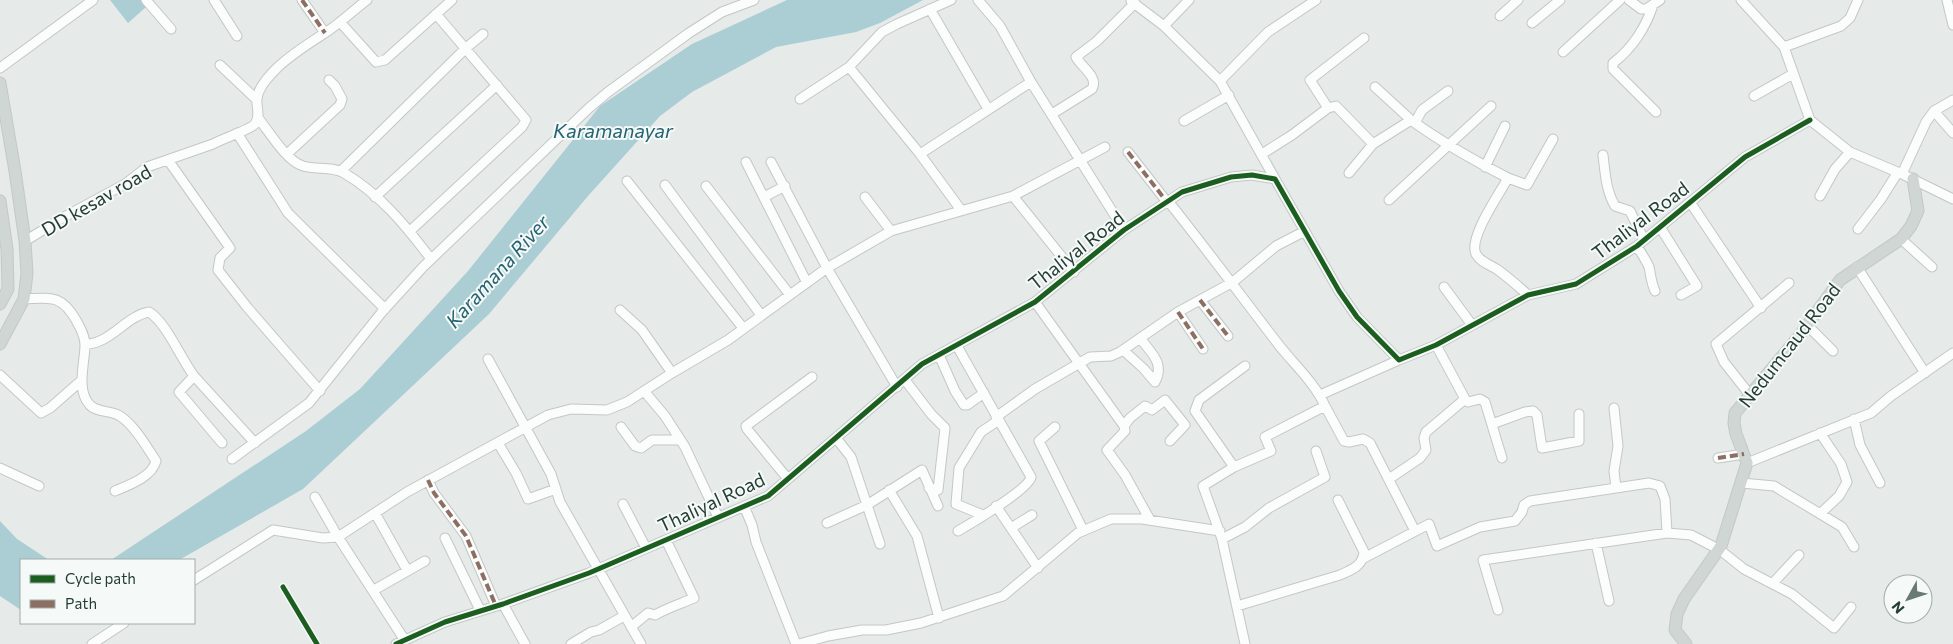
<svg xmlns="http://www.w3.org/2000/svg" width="1953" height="644" font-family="Commissioner,sans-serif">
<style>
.water{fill:#abcdd4}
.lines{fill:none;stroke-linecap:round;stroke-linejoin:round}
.minor-casing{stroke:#c3c7c5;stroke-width:11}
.major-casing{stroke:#c2c9c7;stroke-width:13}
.minor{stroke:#fbfcfc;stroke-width:9}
.major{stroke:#cfd6d4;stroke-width:11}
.quiet{stroke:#8d6e63;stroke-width:4;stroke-dasharray:8 4;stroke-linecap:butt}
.cycleway-casing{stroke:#f5f9f7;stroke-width:8}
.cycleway{stroke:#1b5e20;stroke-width:5}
.labels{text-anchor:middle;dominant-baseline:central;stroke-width:4;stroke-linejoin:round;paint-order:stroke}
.street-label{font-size:19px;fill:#253c37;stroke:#f5f9f7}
.water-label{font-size:20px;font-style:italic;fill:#256373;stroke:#f5f9f7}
</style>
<rect width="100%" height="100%" fill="#e6eae8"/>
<path class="water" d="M110 0H154L128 23Z
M787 0H923L880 23 856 32 776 47 692 92 660 116 588 196 489 314 303 489 179 560H111L306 431 360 389 468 271 600 106 692 44Z
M0 521 17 539 49 560H21V610L0 596Z"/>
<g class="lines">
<defs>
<path id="minor" d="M146 0 171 29
M214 0 237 36
M302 0 325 33
M978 0 1000 26 1031 82
M1629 0 1641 9H1646L1660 0
M1741 0 1784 47 1810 120 1850 152 1902 174 1953 199
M1947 0 1953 25
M1131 1 1164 26 1220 81
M1653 5C1646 27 1632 49 1613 63V69L1656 112
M930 9 988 109
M1500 16 1518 0
M340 22 376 62 385 60 452 0
M1532 23 1560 0
M1164 26 1189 0
M1784 47 1841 26 1850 18 1858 0
M1563 52 1620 0
M220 65 257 100
M849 67 920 154 961 210
M0 68 93 0
M1375 87 1411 120
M1754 96 1793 74
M800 99 849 67 882 32 897 24 951 0
M1328 108 1310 80 1364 38
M1934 111 1953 133
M1052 114 1092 89C1099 77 1081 67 1076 57L1097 41 1135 3
M258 118C269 131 286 161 303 166 316 170 332 166 344 173 380 194 406 226 431 259
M1184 121 1229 95
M1415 123 1422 110 1448 91
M237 133 288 213 385 309
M1128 152 1167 202
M287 154 340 105 342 99 335 86 329 80
M920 154 1031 82 1124 230
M1262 154 1292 135 1328 108 1336 106 1373 144 1411 120C1441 142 1475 161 1508 178
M1603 155C1605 172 1606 191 1615 206L1630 211 1644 240
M168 160 230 248 220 258 218 270 247 307 320 391
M746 162 807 283
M771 162 827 268 891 231 1013 196 1105 147
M1485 167 1505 126
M341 171 466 48 483 34
M1349 173 1373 144
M1902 174 1926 122 1934 111 1953 100
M1275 179 1220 81 1268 32 1316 0
M627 181 743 328
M665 185 761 315
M706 186 790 295
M1013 196 1074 272
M1820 196 1835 169 1850 152
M375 197 497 85
M764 197 785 186
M865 197 891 231
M1389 200 1491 106
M1168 201C1204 246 1239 293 1275 340 1291 362 1314 381 1325 406L1265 437 1271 451 1234 467 1203 486 1222 539 1245 644
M1690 202 1761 308
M1660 227 1697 286 1681 295
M1858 229 1881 199 1898 172
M410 231 522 127 526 120 436 14
M1901 239 1932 267
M25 241 66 216 125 184 147 167 213 144C223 138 250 130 255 124 261 116 256 107 257 99 258 87 270 75 278 67 293 53 311 42 328 31 341 22 354 10 367 0
M1637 246C1641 253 1646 260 1649 267 1651 276 1651 282 1655 291
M1857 267 1925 373
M1444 287 1472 325
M1528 295C1518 286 1509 278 1498 270 1491 265 1481 263 1476 254 1468 238 1500 193 1508 178L1527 185 1553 139
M24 299C50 298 61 294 76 320 80 328 85 335 85 345 85 362 76 389 89 404 96 413 111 410 120 416 135 426 146 446 156 461 152 477 129 485 115 491
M1200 300 1228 336
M1035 302 1124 426 1125 431 1107 450 1125 475 1150 520
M620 310 642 330 672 373
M1178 312 1203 349
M1807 325 1833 351
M85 344C109 345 126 316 149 312 166 322 181 359 194 376L255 443
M1436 345 1465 399 1468 402 1480 399 1485 402 1502 458
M957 346 1031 477C1029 489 972 523 958 531
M1123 350 1144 369 1155 382C1165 363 1151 353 1140 338
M939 355 955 391 964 405H967L984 393
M488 359 551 474 560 502 641 644
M0 375 41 413 50 408 82 380
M194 376 179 392 222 443
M905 380 931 414 945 428 938 490 929 488
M644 391 665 416 685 447 718 517
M1320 395 1399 360
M1750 395 1724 362 1716 344 1789 283
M1325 406 1344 441 1349 442 1363 439 1370 443 1415 531
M1614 408 1618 446 1614 471 1616 488
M996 417 1035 389 1090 357 1111 356 1120 352 1178 312 1233 282 1276 246 1305 231
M1854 419 1860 445 1880 483
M1492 424 1525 412 1533 411 1537 415 1542 448 1579 441V414
M1124 426 1130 418 1145 406 1152 410 1165 400 1185 425 1170 441
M621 427 635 446 641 448 652 440H680
M1055 427 1039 441 1083 530
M1820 433 1841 464 1847 482 1839 496 1820 514
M836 438 851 457 880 544
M498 443 516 473 528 499 556 489
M1718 458 1744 454
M232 459 309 403 382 312 423 267 589 108 608 92 689 33 722 12 754 0
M1747 463 1871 413 1891 396 1953 353
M1234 467 1195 411 1199 400 1245 366
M0 468 39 486
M788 479 747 429 746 426 812 377
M1389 479 1420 458 1426 450 1424 438 1426 432 1465 399
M428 480 434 493 466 536 496 606
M1742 483 1774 486 1842 527 1854 547
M889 490 917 536 939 618
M315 497 338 537 407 492 548 415 571 409 607 410 627 402 672 373 728 340 827 268 897 387
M623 504 646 548
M744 506 752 525 756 542 796 644
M996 506 1038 568
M375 513 407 570
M983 515 956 504 959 468 981 432 999 420
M827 523 867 505 922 470 938 506
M1011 528 1032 515
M445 538 480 610
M1222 539 1245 527 1269 508 1325 477 1316 451
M1596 543 1609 601
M1364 558 1429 524 1437 546 1480 527 1515 521 1522 512 1524 505 1530 501 1649 483 1660 486 1665 499 1667 533
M194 580 273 530 323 538 338 537 404 639
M1773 583 1799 555
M374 590 425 561
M503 604 525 644
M1237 606 1340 575C1351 570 1363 566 1364 552L1338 500
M1498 610 1483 560 1667 533 1691 535 1720 550 1744 569 1792 594 1834 628 1851 607
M631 627 648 613 655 615C667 608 680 604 694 598L666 540
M92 644 124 623
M396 644 445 622 503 604 589 573 768 496 922 364 1035 302 1124 230 1182 192 1231 177 1252 175 1275 179 1339 291 1357 317 1399 360 1436 345 1528 295 1576 284 1637 246 1745 157 1810 120
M571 644 591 632 599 630 624 616
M799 644 828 636 862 630H886L921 623 1003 596 1078 533 1111 519H1142L1220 531"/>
<path id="major" d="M0 83 15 171 25 241 27 273 24 299 0 344
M0 201 7 249 8 289 0 304
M1686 644 1675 630 1677 614 1684 599 1721 546 1747 463 1736 434 1734 423 1735 413 1800 335 1840 280 1901 239 1911 226 1918 211 1913 179"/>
</defs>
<use href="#minor" class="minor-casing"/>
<use href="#major" class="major-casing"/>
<use href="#minor" class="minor"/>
<use href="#major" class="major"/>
<path class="quiet" d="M302 0 325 33
M1128 152 1167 202
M1200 300 1228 336
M1178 312 1203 349
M1718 458 1744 454
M428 480 434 493 466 536 496 606"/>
<defs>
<path id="cycleway" d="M283 587 317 644
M396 644 445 622 503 604 589 573 768 496 922 364 1035 302 1124 230 1182 192 1231 177 1252 175 1275 179 1339 291 1357 317 1399 360 1436 345 1528 295 1576 284 1637 246 1745 157 1810 120"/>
</defs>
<use href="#cycleway" class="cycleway-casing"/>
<use href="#cycleway" class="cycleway"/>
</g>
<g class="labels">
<g class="street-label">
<text transform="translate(96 200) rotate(-30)">DD kesav road</text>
<text transform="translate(1640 220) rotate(-37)">Thaliyal Road</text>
<text transform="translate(1076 250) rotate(-38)">Thaliyal Road</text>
<text transform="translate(1789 345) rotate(-52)">Nedumcaud Road</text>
<text transform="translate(711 502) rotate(-25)">Thaliyal Road</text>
</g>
<g class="water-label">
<text x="613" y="130">Karamanayar</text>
<text transform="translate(497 271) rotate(-48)">Karamana River</text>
</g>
</g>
<rect x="20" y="559" width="175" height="65" fill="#f5f9f7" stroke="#a2adaa"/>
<rect x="30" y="575" width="25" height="8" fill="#1b5e20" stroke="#a2adaa"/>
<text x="65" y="584" font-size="15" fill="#253c37">Cycle path</text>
<rect x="30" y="600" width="25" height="8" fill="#8d6e63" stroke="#a2adaa"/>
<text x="65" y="609" font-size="15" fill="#253c37">Path</text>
<g transform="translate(1908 599) rotate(230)"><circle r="24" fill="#f5f9f7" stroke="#a2adaa"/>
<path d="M0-4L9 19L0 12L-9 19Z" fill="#697975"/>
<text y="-8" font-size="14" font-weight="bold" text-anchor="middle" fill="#253c37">N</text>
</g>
</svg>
